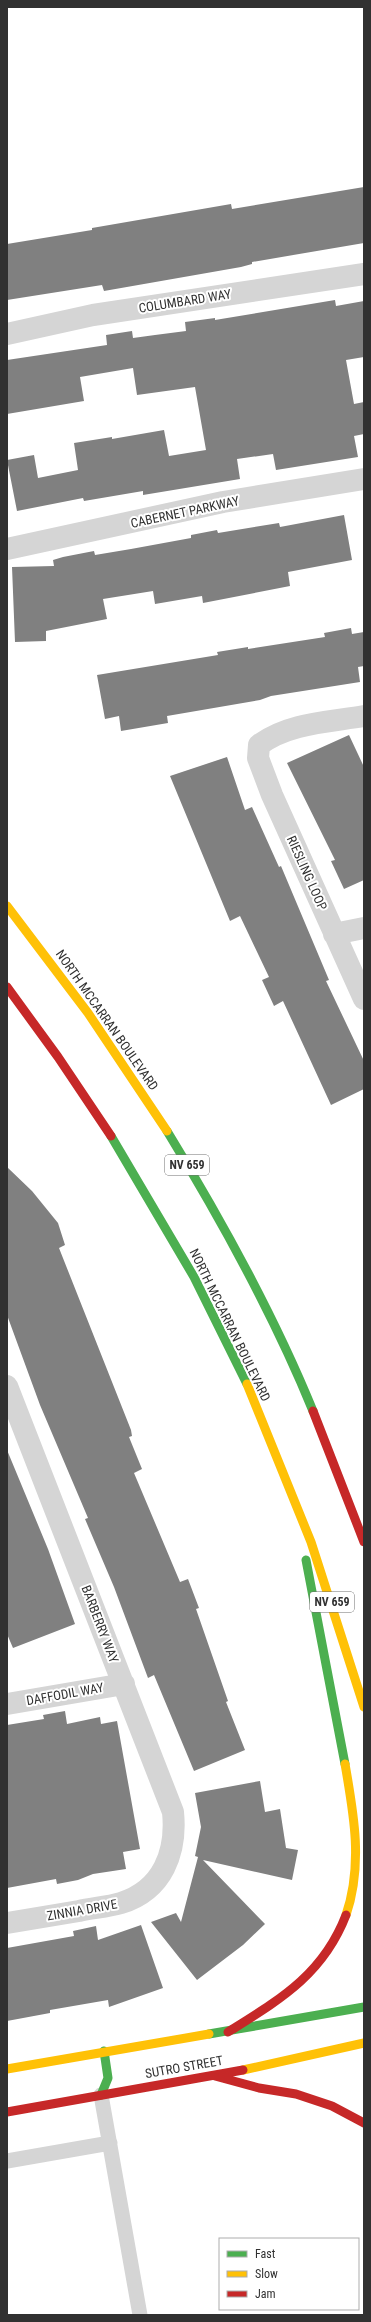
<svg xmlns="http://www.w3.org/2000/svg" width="371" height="2322" font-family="'Roboto Condensed',sans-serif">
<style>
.building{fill:#808080}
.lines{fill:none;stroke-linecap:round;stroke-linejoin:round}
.lane{stroke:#d5d5d5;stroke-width:15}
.street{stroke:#d5d5d5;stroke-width:22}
.fast{stroke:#4caf50;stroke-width:9}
.slow{stroke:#ffc107;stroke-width:9}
.jam{stroke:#c62828;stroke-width:9}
.labels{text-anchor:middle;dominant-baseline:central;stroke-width:4;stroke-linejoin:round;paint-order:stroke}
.shield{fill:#fff;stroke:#6f6f6f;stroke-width:1}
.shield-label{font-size:12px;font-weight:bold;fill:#313131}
.street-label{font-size:13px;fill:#313131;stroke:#fff}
</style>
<rect width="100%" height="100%" fill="#fff"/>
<path class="building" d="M364 187V243L252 262V264L241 267 104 291 102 285 7 300V244L92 230V228L231 204 232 209Z
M335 300 336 306 364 301V357L346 360 354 404 364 402V434L354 436 358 457 276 470 273 454 237 459 240 479 143 495V491L84 501 83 498 17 511 7 460 34 455 38 478 78 470 74 443 112 437V439L164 430 169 456 206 450 195 387 137 395 133 368 80 377 84 401 7 414V360L107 345 106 335 132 331 133 338 155 335 186 331 185 322 215 318V320Z
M344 515 352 560 288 572 290 586 203 603 202 596 155 604 153 591 103 599 107 619 46 631V641L15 642 12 567 54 566 53 560 63 557 94 551 95 555 131 549 191 538V535L217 530 218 533 279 523 280 527Z
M351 628 352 634 364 632V666L358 667 360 682 271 696 260 700 167 716 168 723 121 731 119 716 105 719 97 675 218 655 217 652 248 647V649L325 637 324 633Z
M349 735 364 767V880L344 889 331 861 335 860 287 763Z
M227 757 245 810 252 807 279 867 281 866 329 980 326 981 364 1061V1089L331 1105 283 1001 274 1006 262 980 269 977 240 916 230 921 170 776Z
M7 1167 32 1191 58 1223 65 1245 59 1248 131 1430 132 1436 129 1437 142 1469 134 1473 180 1582 188 1579 199 1608 196 1609 228 1701 226 1702 245 1750 194 1771 154 1675 148 1678 114 1587 85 1519 88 1518 40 1405 7 1315Z
M7 1450 48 1549 75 1624 13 1648 7 1634Z
M65 1711 67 1724 100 1717 101 1724 117 1721 140 1849 123 1852 126 1869 93 1874 78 1880 57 1884 56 1879 7 1888V1725L44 1719 43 1715Z
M260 1781 265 1812 280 1809 286 1848 298 1850 292 1880 203 1860 265 1924 243 1945 197 1980 151 1922 176 1913 181 1922 198 1857 195 1856 201 1827 195 1793Z
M141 1925 163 1988 109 2007 108 2000 50 2010V2013L7 2021V1948L74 1936 73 1931 96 1926 98 1940Z"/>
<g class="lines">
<path class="lane" d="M101 2095 140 2315
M7 2161 110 2143"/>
<path class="street" d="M7 334 93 315 364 274
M7 549 223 502 364 479
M364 716C329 722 288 723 259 745L258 758 272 795 364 999
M334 934 364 928
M7 1386 173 1812C177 1852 163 1890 121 1903 108 1907 92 1908 79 1911 55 1915 31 1919 7 1923
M7 1704 124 1684"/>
<path class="fast" d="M167 1131C222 1221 273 1313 313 1411
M111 1136 194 1277 247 1384
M306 1560 345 1764
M209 2034 364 2007
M101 2095 108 2078 104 2051"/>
<path class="slow" d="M7 906 88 1013 167 1131
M247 1384 311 1542 364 1707
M345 1764C354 1815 363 1865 346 1915
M7 2069 209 2034
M243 2070 364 2043"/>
<path class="jam" d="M7 987 58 1057 111 1136
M313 1411 364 1542
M228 2032C279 2000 323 1975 346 1915
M215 2076 259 2088 296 2094 332 2106 364 2123
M7 2112 243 2070"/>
</g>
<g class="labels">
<g class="shield">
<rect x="165" y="1155" width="44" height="20" rx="3"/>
<rect x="310" y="1592" width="44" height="20" rx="3"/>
</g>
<g class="shield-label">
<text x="187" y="1165">NV 659</text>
<text x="332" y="1602">NV 659</text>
</g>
<g class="street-label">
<text transform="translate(185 301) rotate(-9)">COLUMBARD WAY</text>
<text transform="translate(185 512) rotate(-12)">CABERNET PARKWAY</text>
<text transform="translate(307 873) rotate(66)">RIESLING LOOP</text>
<text transform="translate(107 1020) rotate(55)">NORTH MCCARRAN BOULEVARD</text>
<text transform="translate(230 1325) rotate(64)">NORTH MCCARRAN BOULEVARD</text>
<text transform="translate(100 1624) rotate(69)">BARBERRY WAY</text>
<text transform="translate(65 1694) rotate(-10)">DAFFODIL WAY</text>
<text transform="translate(82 1910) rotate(-10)">ZINNIA DRIVE</text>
<text transform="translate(184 2067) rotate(-10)">SUTRO STREET</text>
</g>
</g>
<rect width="371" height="2322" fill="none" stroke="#313131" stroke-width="16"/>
<rect x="219" y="2238" width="140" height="72" fill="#ffffff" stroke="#adadad"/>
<rect x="227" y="2251" width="20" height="6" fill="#4caf50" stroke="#adadad"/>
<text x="255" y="2258" font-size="12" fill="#313131">Fast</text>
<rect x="227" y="2271" width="20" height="6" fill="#ffc107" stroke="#adadad"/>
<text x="255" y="2278" font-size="12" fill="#313131">Slow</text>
<rect x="227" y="2291" width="20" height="6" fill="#c62828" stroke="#adadad"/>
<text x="255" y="2298" font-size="12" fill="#313131">Jam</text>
</svg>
